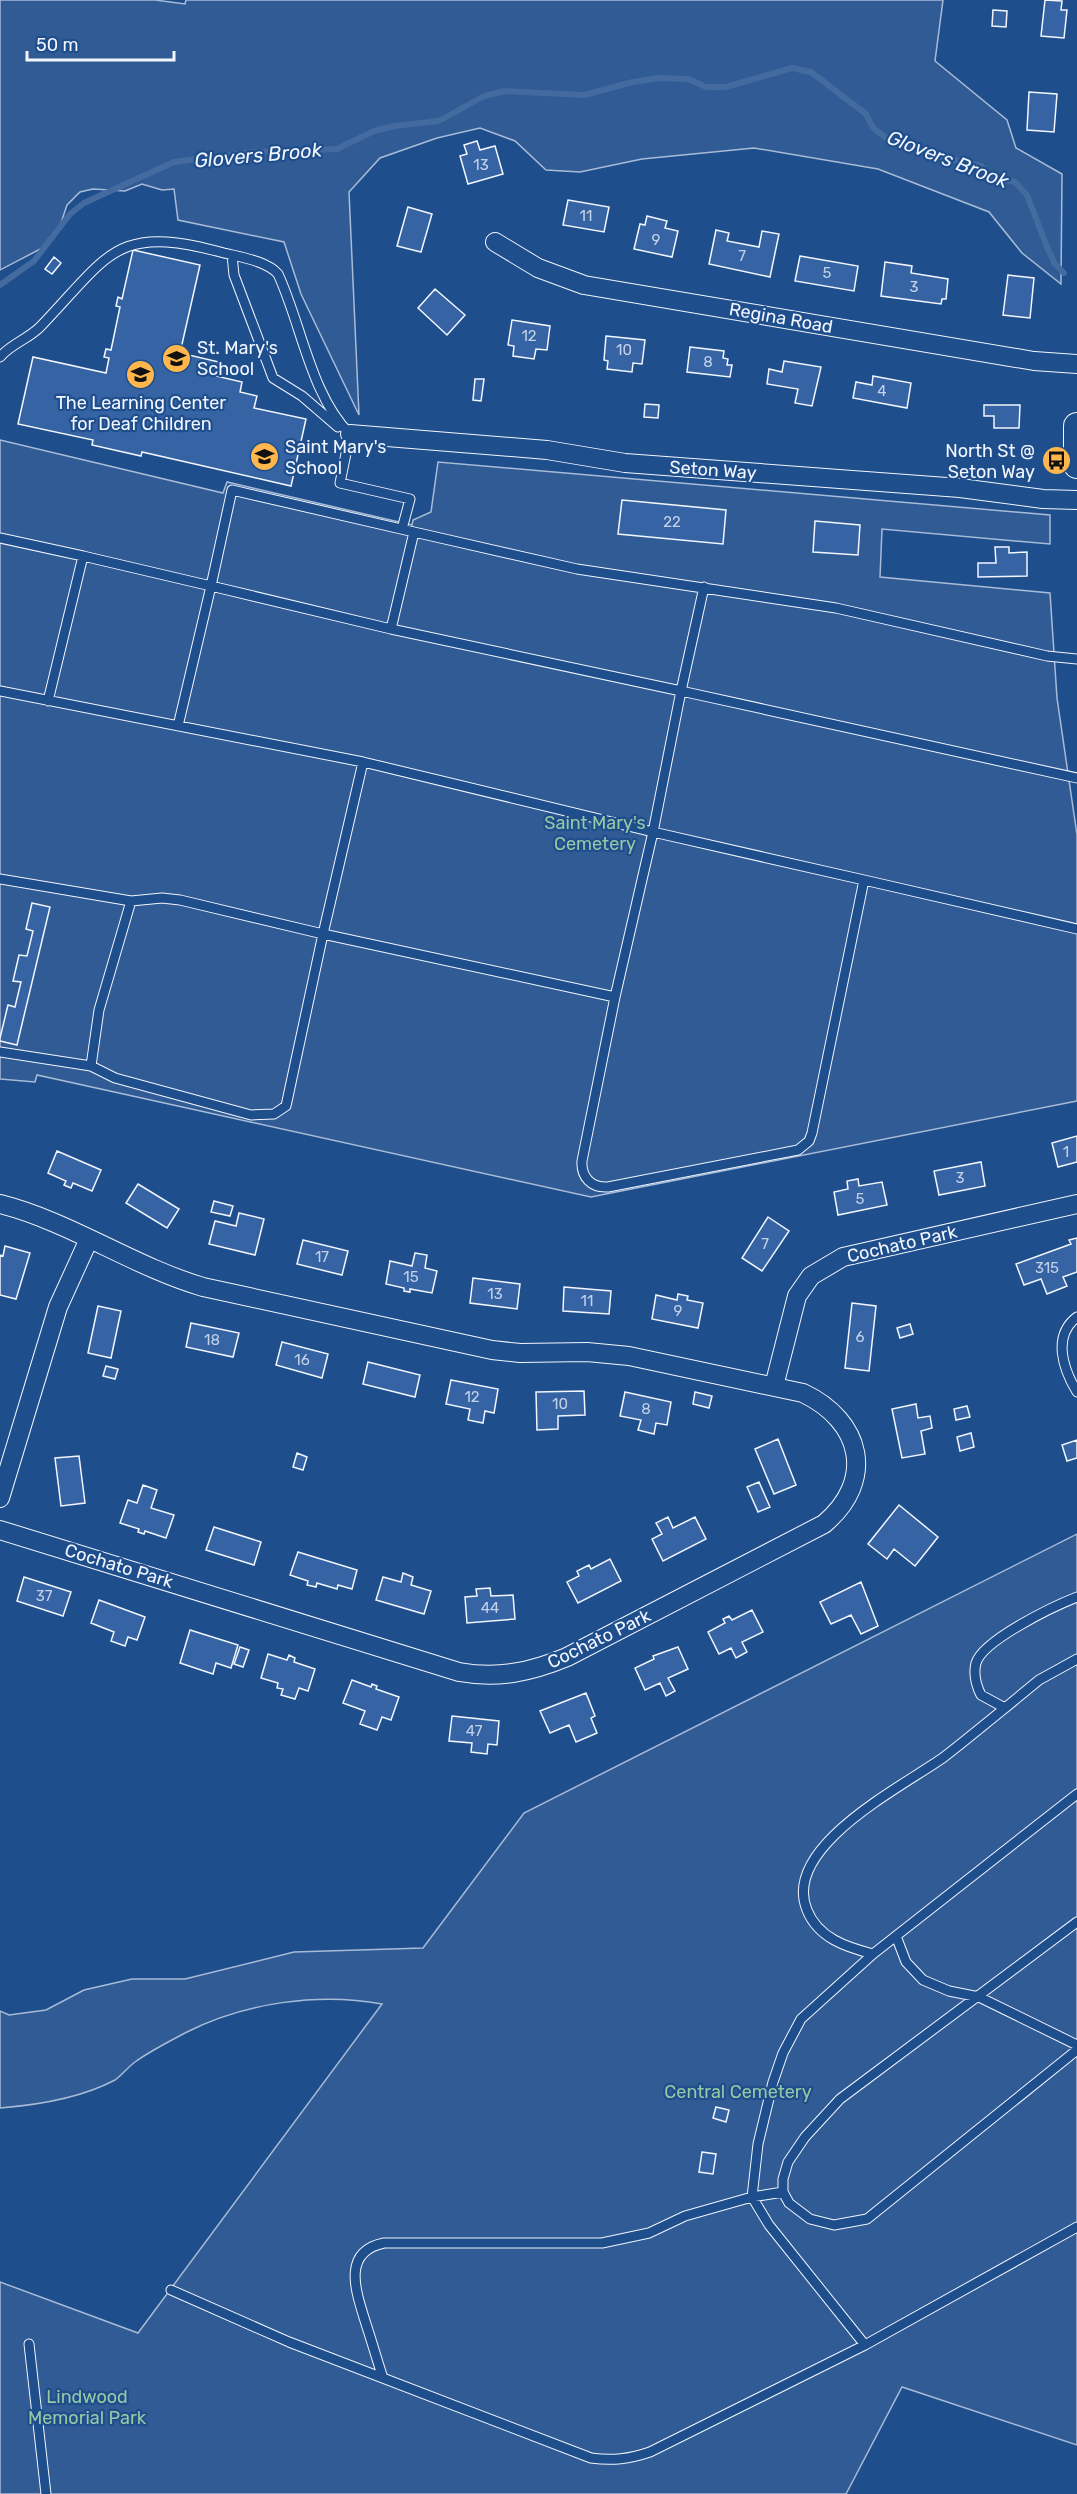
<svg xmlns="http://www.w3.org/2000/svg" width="1077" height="2494" font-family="Rubik,sans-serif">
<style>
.green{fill:#305b95;stroke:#a8bbd7;stroke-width:1.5}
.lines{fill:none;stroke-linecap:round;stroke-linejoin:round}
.stream{stroke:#446ba0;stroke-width:6}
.building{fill:#3563a3;stroke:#f2f6ff;stroke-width:1.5}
.service-casing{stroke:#f2f6ff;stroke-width:11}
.minor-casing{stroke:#f2f6ff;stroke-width:20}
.secondary-casing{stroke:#f2f6ff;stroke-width:28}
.service{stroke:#1f4e8c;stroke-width:9}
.minor{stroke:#1f4e8c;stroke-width:18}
.secondary{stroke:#1f4e8c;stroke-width:26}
.labels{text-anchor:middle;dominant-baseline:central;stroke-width:4.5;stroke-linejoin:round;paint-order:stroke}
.number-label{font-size:15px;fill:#c3d1e8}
.street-label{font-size:18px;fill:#f2f6ff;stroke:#1f4e8c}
.poi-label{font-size:18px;fill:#f2f6ff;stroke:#1f4e8c;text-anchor:start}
.park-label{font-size:18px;fill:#97c8a6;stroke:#1f4e8c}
.water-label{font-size:20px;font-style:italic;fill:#f2f6ff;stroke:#1f4e8c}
</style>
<rect width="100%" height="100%" fill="#1f4e8c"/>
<path class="green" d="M0 0H155L185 4 186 0H943L935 61 1007 120 1016 148 1062 174 1061 284 1022 253 989 212 878 169 754 148 642 159 580 172 546 170 515 141 480 128 437 138 380 158 349 192 359 415 301 294 284 242 178 220 174 189 162 190 142 184 125 191 93 189 80 192 67 205 58 232 48 245 0 270Z
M0 440 223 493 227 482 412 525 413 520 431 512 438 462 1050 515V544L882 529 880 577 1050 593 1057 698 1077 835V1101L591 1197 37 1075 35 1082 0 1079Z
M1077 1534V2445L902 2387 846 2494H0V2282L138 2333 382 2004C319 1992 244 2003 187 2032 170 2041 150 2051 135 2062 128 2067 122 2075 115 2080 81 2098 38 2105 0 2108V2011L9 2015 46 2010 84 1990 132 1979H185L294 1952 423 1948 524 1813Z"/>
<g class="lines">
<path class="stream" d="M0 285 34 261 70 214 84 203 174 162 254 152 337 149 374 131 394 126 439 121 484 96 505 91 584 95 633 82 659 78 688 79 706 87H726L792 68 811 72 866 114 873 128 889 140 917 151 981 166 991 177 1015 182 1027 195 1047 247 1055 264 1064 273"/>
</g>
<path class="building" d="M1045 0 1062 1 1061 10H1067L1064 38 1041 36Z
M993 10 1007 11 1006 27 992 26Z
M1029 92 1057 94 1054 132 1027 130Z
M477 141 480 150 495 146 503 174 468 184 460 156 467 154 464 145Z
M568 200 609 207 604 232 563 225Z
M408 207 432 214 421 252 397 246Z
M647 216 667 221 665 228 678 231 672 257 634 249 640 224 645 225Z
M716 230 729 233 727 241 759 247 762 231 779 234 770 277 709 264Z
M133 250 200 265 180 353 219 362 216 376 242 382 240 392 257 396 254 408 306 419 291 486 142 452 141 456 92 445 93 440 18 424 33 357 106 373 109 358 104 357 106 349 111 350 120 307 116 306 118 297 122 299Z
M800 256 858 266 854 291 795 281Z
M54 257 61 263 52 274 45 269Z
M885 262 912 266 911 273 948 279 946 299H942L941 304 881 296Z
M1008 275 1034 278 1030 318 1003 315Z
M435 289 465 315 447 335 418 308Z
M512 320 550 326 547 350 536 349 534 359 513 356 514 346 508 345Z
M606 336 645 340 642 364 633 363 632 372 607 369 608 361 604 360Z
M690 347 724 351 723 358 728 359 727 365H732L730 377 687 372Z
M784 361 821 367 812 406 795 403 798 389 767 384 769 369 782 372Z
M873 376 911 383 907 408 853 398 856 382 872 385Z
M475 379H484L481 401 473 400Z
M645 404 659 405 658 418 644 417Z
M984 405H1020L1019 428H994V416H984Z
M622 500 726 510 723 544 618 534Z
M815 521 860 525 858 555 813 552Z
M995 547H1009V553L1027 552V576L978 577V563H996Z
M32 903 50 907 17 1045 0 1041V1038L8 1005 15 1007 21 982 13 981 19 955 27 956 33 931 26 929Z
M1077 1136V1162L1058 1167 1052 1143Z
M57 1151 101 1170 92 1191 73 1183 71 1188 64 1185 66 1181 48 1173Z
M981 1162 985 1186 939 1195 934 1171Z
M858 1179 859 1186 882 1182 887 1205 838 1215 834 1192 848 1189 847 1181Z
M138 1184 179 1209 167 1228 126 1203Z
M214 1201 233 1206 230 1216 211 1212Z
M239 1213 264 1219 255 1255 209 1244 215 1221 236 1226Z
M768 1217 789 1231 762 1271 742 1258Z
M1077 1238V1272L1063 1277 1067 1286 1047 1294 1041 1279 1024 1285 1016 1264 1071 1244 1069 1240Z
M303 1240 348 1251 342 1275 297 1264Z
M5 1246 30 1253 16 1299 0 1295V1255L3 1256Z
M415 1253 427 1255 425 1268 437 1271 432 1293 410 1289V1292L404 1291V1288L386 1284 390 1261 412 1266Z
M473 1278 520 1284 517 1309 470 1303Z
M564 1287 611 1291 609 1314 563 1311Z
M678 1294 688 1296 687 1300 703 1303 698 1328 652 1319 656 1295 677 1300Z
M852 1303 876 1306 869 1371 845 1368Z
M98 1306 121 1311 111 1358 88 1353Z
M191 1323 239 1333 233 1357 186 1347Z
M910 1324 913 1334 900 1338 897 1328Z
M282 1342 328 1354 322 1378 276 1365Z
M368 1362 420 1375 415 1397 363 1384Z
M106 1366 118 1369 115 1379 103 1376Z
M451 1380 498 1389 494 1413 485 1411 483 1423 468 1420 470 1409 446 1404Z
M584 1391 585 1415 558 1416V1429L537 1430 536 1392Z
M625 1392 671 1402 667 1425 656 1423 654 1434 638 1430 641 1420 620 1416Z
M695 1392 712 1396 709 1408 693 1404Z
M916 1404 918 1418 930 1416 932 1428 921 1431 925 1454 902 1458 892 1409Z
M967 1406 970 1417 956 1420 954 1409Z
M971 1433 974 1447 960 1451 957 1437Z
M778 1439 796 1485 774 1494 755 1449Z
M1077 1440V1458L1067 1461 1062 1445Z
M297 1453 307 1457 303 1470 293 1467Z
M79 1456 85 1503 61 1506 55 1458Z
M759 1482 770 1507 758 1512 747 1487Z
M143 1485 157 1490 151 1508 174 1515 166 1538 145 1531 144 1534 138 1532 139 1529 120 1523 128 1500 137 1503Z
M899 1505 938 1537 915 1566 894 1549 887 1559 868 1544Z
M668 1517 673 1528 695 1517 706 1539 663 1561 652 1539 662 1534 656 1523Z
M214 1527 261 1542 254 1565 206 1550Z
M298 1552 357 1570 352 1589 338 1585 337 1589 317 1583 316 1587 307 1585 308 1581 290 1575Z
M610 1559 621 1581 578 1603 567 1582 579 1576 577 1571 589 1565 591 1569Z
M403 1573 413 1577 411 1585 431 1591 424 1614 376 1600 383 1577 401 1582Z
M24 1577 71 1592 63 1616 17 1601Z
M861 1582 878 1626 861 1634 851 1615 831 1624 820 1602Z
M490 1588 491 1596 513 1595 515 1619 467 1623 465 1597 477 1596 476 1589Z
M99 1600 145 1617 137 1640 128 1637 125 1646 111 1641 114 1632 91 1623Z
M752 1610 763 1632 742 1642 747 1652 736 1658 731 1648 719 1654 708 1632 725 1623 723 1619 729 1616 732 1620Z
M190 1630 238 1645 231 1668 216 1663 213 1674 180 1663Z
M240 1647 249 1650 243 1667 234 1664Z
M678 1647 688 1669 668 1678 675 1691 666 1696 660 1683 645 1690 635 1668 654 1659 653 1656Z
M268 1654 287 1660 289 1655 295 1658 294 1662 315 1669 308 1691 299 1688 295 1699 281 1695 283 1689 277 1688 278 1683 261 1678Z
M352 1680 371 1687 372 1684 377 1686 376 1689 399 1697 391 1720 382 1717 377 1730 360 1724 365 1711 343 1703Z
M586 1693 595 1716 591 1718 597 1733 576 1742 569 1725 550 1733 540 1711Z
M452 1716 499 1721 497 1745 488 1744 487 1754 471 1752 472 1743 449 1741Z
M716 2107 729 2110 726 2122 713 2118Z
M702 2152 716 2154 713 2174 699 2172Z"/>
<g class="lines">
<defs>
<path id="service" d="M232 255 234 275 273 378 302 396 338 427
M0 357C11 344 28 339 40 327 110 254 115 223 224 253 240 257 267 261 278 274 301 323 311 396 350 434
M350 434 340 483 410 499 402 529
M0 538 83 556 48 701
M83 556 211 586 178 726
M704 587 681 691 391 629 414 532 577 569 836 608 1047 656 1077 659
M391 629 211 586 232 490 414 532
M0 691 363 762 653 832 681 691 1077 778
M363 762 323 934 615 997 653 832 864 880 812 1133 809 1141 798 1150 608 1187C591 1188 581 1177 582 1161L615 997
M0 879 131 901
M864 880 1077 929
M0 1052 91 1066 115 1078 251 1115 274 1114 286 1106 323 934 180 900 162 898 131 901 99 1010 91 1066
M1077 1317C1052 1336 1063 1369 1077 1392
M1005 1708 1039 1680 1077 1659
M1077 1922 840 2099 805 2137 788 2162 783 2179V2192L789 2203 810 2219 834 2225 867 2219 1077 2050
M896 1936 906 1962 923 1980 949 1991 979 1997 1077 2045
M873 1954C846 1947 818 1938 807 1910 781 1847 902 1787 944 1757 965 1741 985 1724 1005 1708L981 1695C976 1685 973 1675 976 1663 983 1640 1054 1606 1077 1597
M783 2192 752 2197 769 2225 865 2345 1077 2227
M171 2290 289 2342 591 2458C613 2461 629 2459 650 2452L865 2345
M29 2344 46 2494
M383 2378C377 2360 372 2342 366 2324 357 2294 340 2252 384 2243H602L649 2233 685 2216 752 2197 758 2144 773 2082 783 2053 801 2019 873 1954 1077 1794"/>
<path id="minor" d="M495 242 538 268 584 285 1034 361 1077 364
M350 434 547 450 625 463 960 488 1043 499 1077 500
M0 1204C71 1222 132 1266 203 1287L492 1350 520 1353 587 1352 629 1356 803 1393C862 1421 876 1480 824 1524L567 1657C531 1672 498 1679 459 1672L0 1530
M774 1386 797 1296 811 1276 843 1257 1077 1204
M0 1498 58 1307 89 1239"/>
<path id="secondary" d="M1077 426V465"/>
</defs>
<use href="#service" class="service-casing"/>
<use href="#minor" class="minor-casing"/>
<use href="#secondary" class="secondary-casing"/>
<use href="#service" class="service"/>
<use href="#minor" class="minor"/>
<use href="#secondary" class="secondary"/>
</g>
<defs>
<symbol id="school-disc" viewBox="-11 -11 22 22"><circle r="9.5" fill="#ffb74d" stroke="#1f4e8c"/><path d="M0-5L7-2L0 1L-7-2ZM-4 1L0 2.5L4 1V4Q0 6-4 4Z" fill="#111"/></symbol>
<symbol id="bus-disc" viewBox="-11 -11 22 22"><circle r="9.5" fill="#ffb74d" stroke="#1f4e8c"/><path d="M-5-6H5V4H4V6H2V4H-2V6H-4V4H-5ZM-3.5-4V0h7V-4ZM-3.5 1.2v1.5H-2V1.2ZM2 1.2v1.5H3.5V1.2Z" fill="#111"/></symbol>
</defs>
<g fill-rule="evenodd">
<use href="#school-disc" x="160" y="342" width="33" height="33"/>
<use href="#school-disc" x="124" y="358" width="33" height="33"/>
<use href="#school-disc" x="248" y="440" width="33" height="33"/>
<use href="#bus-disc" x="1040" y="444" width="33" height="33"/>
</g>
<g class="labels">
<g class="number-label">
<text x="481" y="165">13</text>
<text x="586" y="216">11</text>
<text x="656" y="240">9</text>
<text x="742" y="256">7</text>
<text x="827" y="273">5</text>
<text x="914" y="287">3</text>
<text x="529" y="336">12</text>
<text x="624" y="350">10</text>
<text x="708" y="362">8</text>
<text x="882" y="391">4</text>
<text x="672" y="522">22</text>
<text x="1066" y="1152">1</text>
<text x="960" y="1178">3</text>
<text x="860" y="1199">5</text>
<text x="765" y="1244">7</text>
<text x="322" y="1257">17</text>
<text x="1047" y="1268">315</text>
<text x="411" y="1277">15</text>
<text x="495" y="1294">13</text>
<text x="587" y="1301">11</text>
<text x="678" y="1311">9</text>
<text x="860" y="1337">6</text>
<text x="212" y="1340">18</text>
<text x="302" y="1360">16</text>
<text x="472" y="1397">12</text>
<text x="560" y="1404">10</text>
<text x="646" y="1409">8</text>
<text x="44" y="1596">37</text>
<text x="490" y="1608">44</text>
<text x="474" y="1731">47</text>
</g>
<g class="street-label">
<text transform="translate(781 318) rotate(10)">Regina Road</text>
<text transform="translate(713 470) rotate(4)">Seton Way</text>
<text transform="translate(902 1244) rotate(-13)">Cochato Park</text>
<text transform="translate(119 1566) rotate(17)">Cochato Park</text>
<text transform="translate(599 1639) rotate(-26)">Cochato Park</text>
</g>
<g class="poi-label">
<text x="197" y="348">St. Mary's<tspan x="197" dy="21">School</tspan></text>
<text x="141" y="403" text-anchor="middle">The Learning Center<tspan x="141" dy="21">for Deaf Children</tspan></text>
<text x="285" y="447">Saint Mary's<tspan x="285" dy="21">School</tspan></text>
<text x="1035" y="451" text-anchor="end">North St @<tspan x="1035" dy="21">Seton Way</tspan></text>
</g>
<g class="park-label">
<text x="595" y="823">Saint Mary's<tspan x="595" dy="21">Cemetery</tspan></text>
<text x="738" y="2092">Central Cemetery</text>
<text x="87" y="2397">Lindwood<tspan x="87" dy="21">Memorial Park</tspan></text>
</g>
<g class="water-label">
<text transform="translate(258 155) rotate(-5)">Glovers Brook</text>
<text transform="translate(948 159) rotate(21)">Glovers Brook</text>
</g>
</g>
<path d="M27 51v9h147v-9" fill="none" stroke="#f2f6ff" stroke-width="3"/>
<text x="36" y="51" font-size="18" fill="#f2f6ff" stroke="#1f4e8c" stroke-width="4.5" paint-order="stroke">50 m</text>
</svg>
